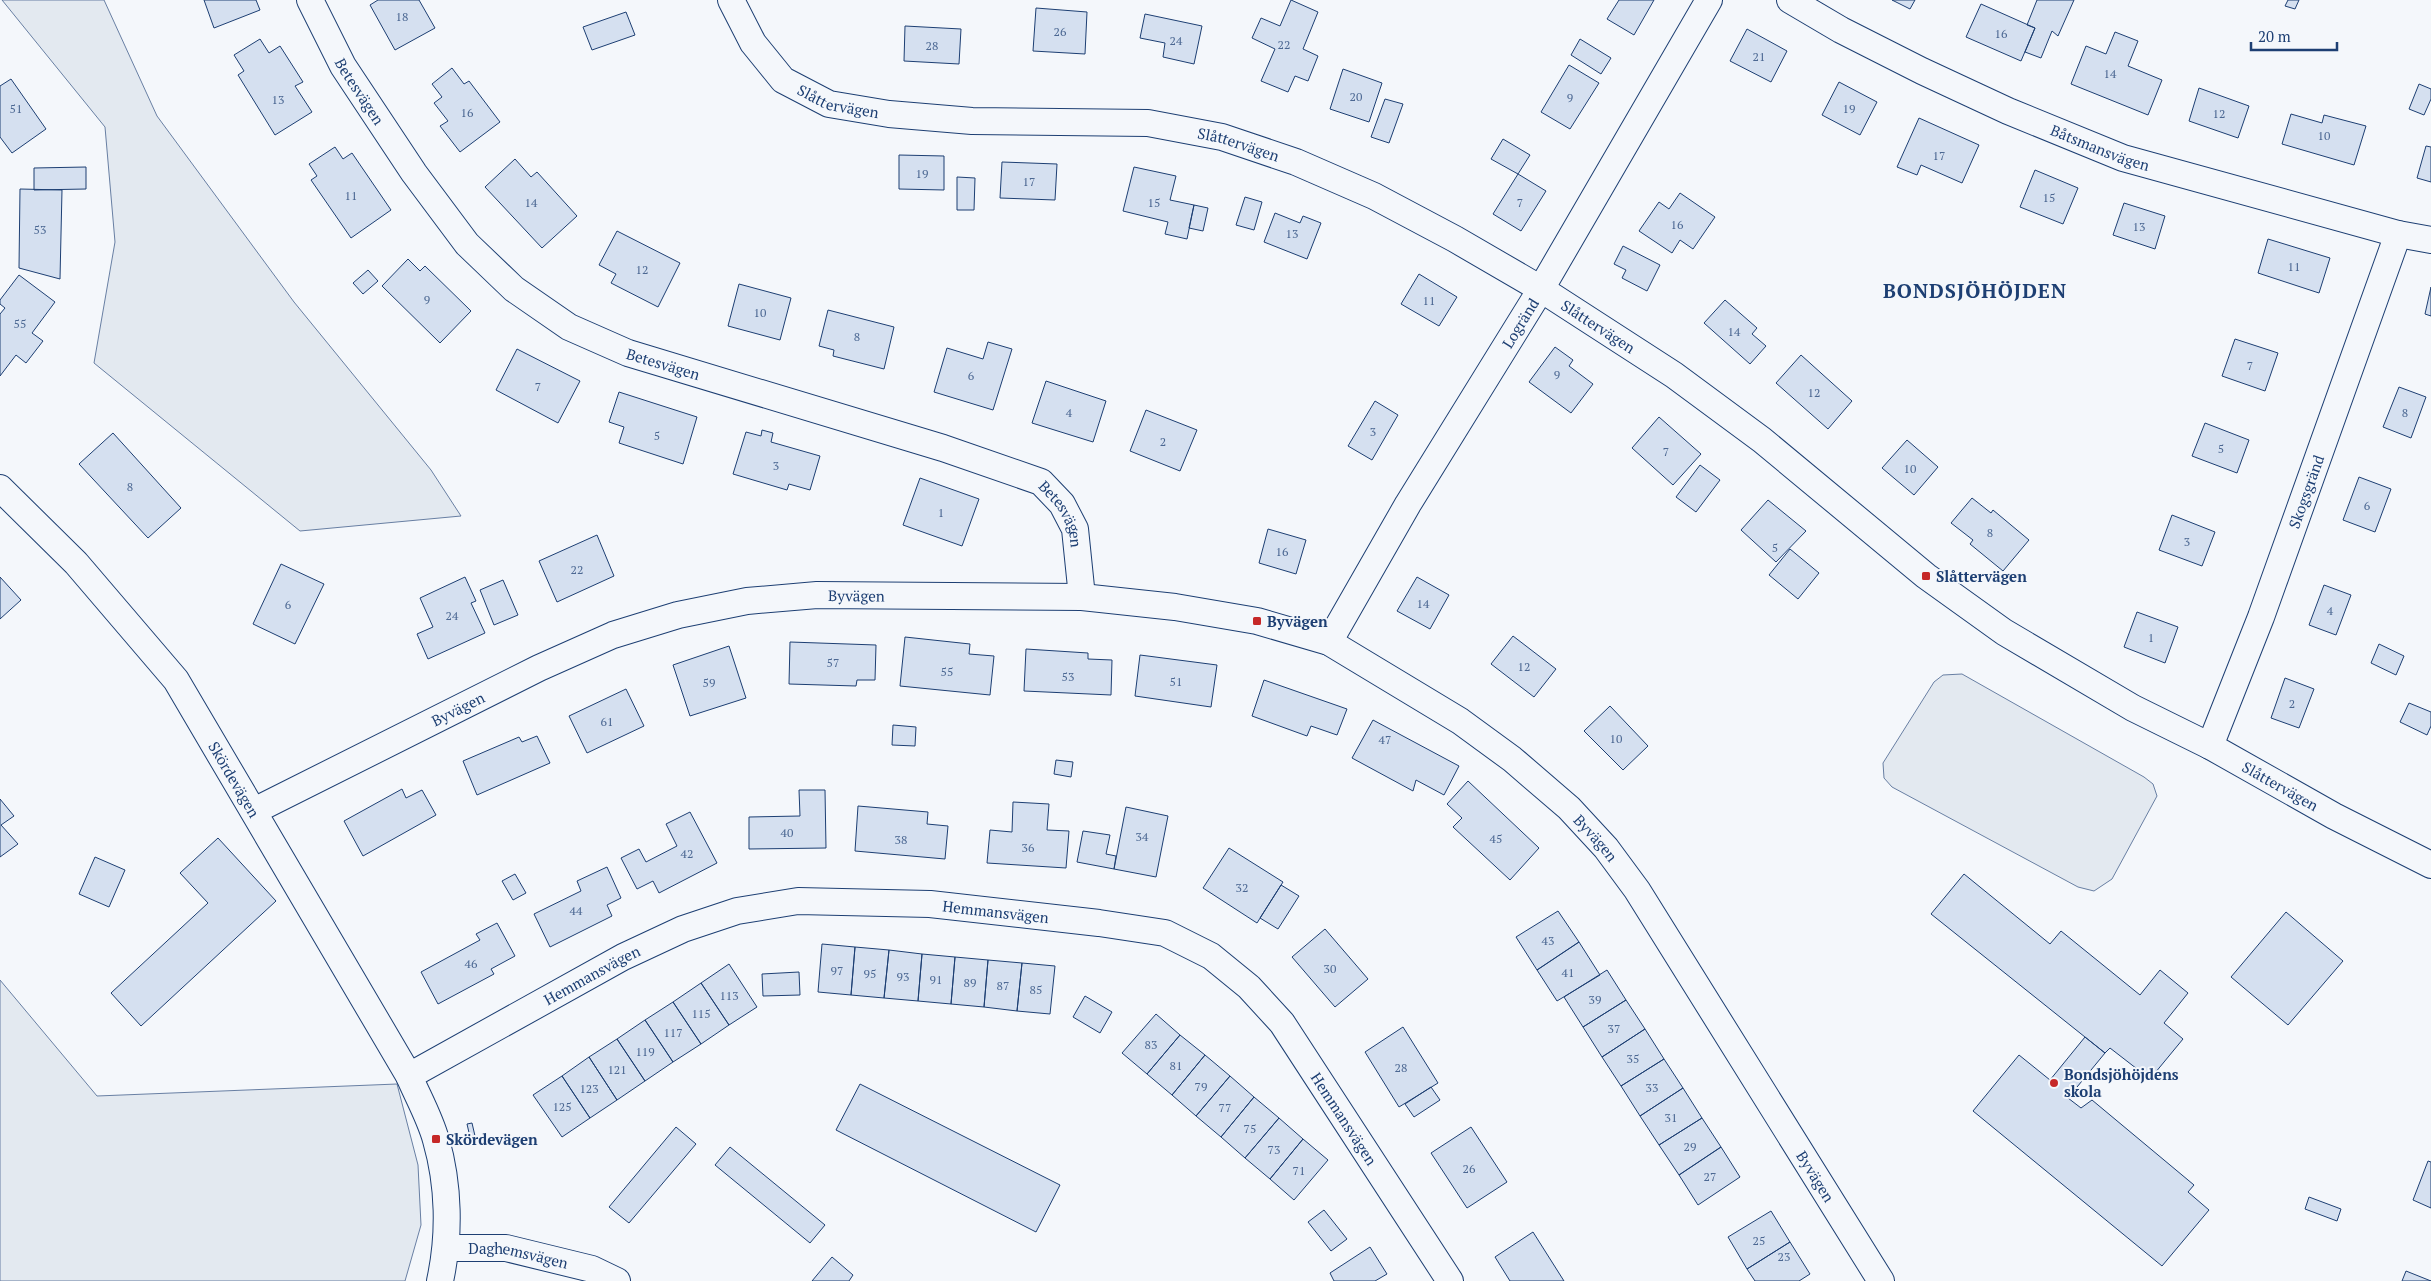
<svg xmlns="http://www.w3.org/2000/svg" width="2431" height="1281" font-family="'PT Serif',serif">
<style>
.green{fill:#e3e9f0;stroke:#687fa3}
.building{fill:#d5e0f0;stroke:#1d3f73}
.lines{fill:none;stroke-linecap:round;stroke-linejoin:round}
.minor-casing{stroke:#1d3f73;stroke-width:28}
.minor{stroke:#f4f7fb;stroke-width:26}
.poi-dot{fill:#c62828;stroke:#f4f7fb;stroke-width:2}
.labels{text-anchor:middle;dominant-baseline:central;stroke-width:4;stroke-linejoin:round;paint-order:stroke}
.number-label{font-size:12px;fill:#4b6792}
.street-label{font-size:15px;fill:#1d3f73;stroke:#f4f7fb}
.poi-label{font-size:15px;font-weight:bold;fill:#1d3f73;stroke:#f4f7fb;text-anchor:start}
.district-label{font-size:20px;font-weight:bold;letter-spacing:1px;fill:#1d3f73;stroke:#f4f7fb}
</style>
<rect width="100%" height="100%" fill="#f4f7fb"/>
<path class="green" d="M2 0H104L157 116 294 302 431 470 461 516 300 531 94 363 115 242 105 127Z
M1962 674 2144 777 2153 784 2157 796 2112 879 2094 891 2078 887 1892 787 1884 778 1883 763 1934 682 1943 675Z
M0 980 97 1096 397 1084 418 1165 421 1225 405 1281H0Z"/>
<path class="building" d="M204 0H256L260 10 214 28Z
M378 0H419L435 28 395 50 370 5Z
M1291 0 1318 12 1303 49 1318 56 1308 81 1295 76 1288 92 1261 81 1275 49 1252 38 1261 18 1280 26Z
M1619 0H1654L1634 35 1607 19Z
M1892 0H1915L1910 9Z
M2037 0H2074L2058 36 2052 31 2041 58 2025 52 2035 28 2027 25Z
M2288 0H2299L2295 9 2285 6Z
M1981 4 2035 28 2021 61 1966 37Z
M1036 8 1087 12 1085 54 1033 51Z
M626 12 635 35 592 50 583 27Z
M1145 14 1202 26 1194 64 1163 57 1165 43 1140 38Z
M905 26 961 29 959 64 904 61Z
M1747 29 1787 51 1771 82 1730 61Z
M2115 32 2138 41 2128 66 2162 80 2148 115 2071 84 2086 46 2106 54Z
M260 39 269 53 280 46 303 82 295 86 312 112 275 135 238 75 244 71 234 55Z
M1580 39 1611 58 1601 74 1571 55Z
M1569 65 1599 83 1570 129 1541 112Z
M452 68 464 84 469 81 500 122 460 152 440 126 448 121 434 103 442 97 432 84Z
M1343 69 1382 83 1369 122 1330 109Z
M11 79 46 129 12 153 0 137V86Z
M1839 82 1877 102 1860 135 1822 115Z
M2419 84 2431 89V99L2424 115 2409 109Z
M2199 88 2249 106 2238 138 2189 121Z
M1385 99 1403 104 1389 143 1371 137Z
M2291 114 2322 123 2324 115 2366 126 2354 165 2282 144Z
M1919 118 1979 145 1962 183 1921 165 1917 175 1897 167Z
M1503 139 1530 155 1518 174 1491 159Z
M2426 146 2431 147V182L2417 178Z
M335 147 343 159 352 153 391 210 351 238 311 180 317 176 309 164Z
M899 155 944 156V190L899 189Z
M515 159 531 177 537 172 577 216 542 248 485 187Z
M1002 162 1057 164 1055 200 1000 198Z
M86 167V189L34 190V168Z
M1134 167 1176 176 1170 200 1194 205 1187 239 1165 234 1168 222 1123 211Z
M2035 170 2078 188 2063 224 2020 207Z
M1518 174 1546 191 1521 231 1493 214Z
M957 177 975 178 974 210H957Z
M20 189 62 190 60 279 19 268Z
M1680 193 1715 217 1693 249 1680 240 1672 253 1639 231 1659 202 1669 209Z
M1245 197 1262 202 1254 230 1236 225Z
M2124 203 2165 216 2155 249 2113 235Z
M1194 205 1208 208 1203 231 1189 228Z
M1275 213 1300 223 1303 216 1321 223 1307 259 1264 242Z
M617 231 680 263 658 307 611 283 616 274 599 265Z
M2268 239 2330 258 2319 293 2258 273Z
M1623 246 1660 265 1647 291 1622 278 1626 270 1614 264Z
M408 259 420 271 425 266 471 311 440 343 382 286Z
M368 270 378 281 363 294 353 283Z
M1419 274 1457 297 1439 326 1401 304Z
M19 275 55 302 32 333 43 341 26 363 16 355 0 376V314L5 308 0 304V300Z
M739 284 791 298 780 340 728 326Z
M2431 287V316L2425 314Z
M1725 300 1757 328 1752 334 1766 346 1750 364 1704 323Z
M828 310 894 327 884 369 833 356 834 350 819 346Z
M2235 339 2278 353 2265 391 2222 376Z
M988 342 1012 349 993 410 934 392 947 348 983 359Z
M1555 347 1573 360 1569 366 1593 384 1571 413 1529 382Z
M517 349 580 381 558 423 496 390Z
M1801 355 1852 401 1828 429 1776 383Z
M1046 381 1106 401 1093 442 1032 423Z
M2399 387 2426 397 2411 438 2383 427Z
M619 392 697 417 683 464 619 443 624 427 609 422Z
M1375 401 1398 415 1372 460 1348 446Z
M1146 410 1197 430 1180 471 1130 451Z
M1659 417 1701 454 1673 485 1632 448Z
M2205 423 2249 440 2237 473 2192 456Z
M762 430 773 433 771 442 820 456 810 490 789 484 787 490 733 474 746 432 761 436Z
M113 433 181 508 148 538 79 464Z
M1907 440 1938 467 1914 495 1882 468Z
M1700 465 1720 480 1696 512 1676 497Z
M2359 477 2391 489 2375 532 2343 520Z
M920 478 979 499 962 546 903 525Z
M1972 498 1991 513 1993 510 2029 540 2003 571 1970 544 1973 540 1951 523Z
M1768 500 1806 531 1776 562 1741 530Z
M2172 515 2215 532 2202 566 2159 550Z
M1268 529 1306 540 1296 574 1259 563Z
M597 535 614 576 557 602 539 561Z
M1790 549 1819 573 1798 599 1769 575Z
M281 564 324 584 295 644 253 624Z
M0 577 21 600 0 619Z
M465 577 476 601 471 603 485 633 428 659 417 634 433 627 420 598Z
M1417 577 1449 595 1430 629 1397 611Z
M503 580 518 615 494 625 480 590Z
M2324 585 2351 595 2336 635 2309 625Z
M2137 612 2178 627 2165 663 2124 647Z
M1513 636 1556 669 1534 697 1491 664Z
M905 637 970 644 969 654 994 656 990 695 900 686Z
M790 642 876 645 875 680H857L856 686 789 684Z
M2379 644 2404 656 2396 675 2371 663Z
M729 646 746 698 690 716 673 665Z
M1026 649 1088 653V659L1112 660 1111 695 1024 691Z
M1140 655 1217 665 1211 707 1135 696Z
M2285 678 2314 689 2299 728 2271 718Z
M1264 680 1347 709 1337 735 1311 726 1307 736 1252 716Z
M626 689 644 726 587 753 569 716Z
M2409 703 2431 712V726L2427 735 2400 722Z
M1610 706 1648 746 1623 770 1584 731Z
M1373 720 1459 766 1444 795 1416 780 1413 791 1352 758Z
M893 725 916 727 915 746 892 745Z
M537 736 550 763 477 795 463 761 519 737 522 742Z
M1056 760 1073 762 1071 777 1054 774Z
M1468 781 1539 848 1510 880 1453 827 1462 818 1447 804Z
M402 789 406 798 422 790 436 815 363 856 344 821Z
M799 790H825L826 848 749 849V817L800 816Z
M0 799 14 816 1 825 18 844 0 857Z
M1013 802 1049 804 1047 830 1069 831 1066 868 987 863 990 830 1012 832Z
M858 806 928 812 927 824 948 826 945 859 855 851Z
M1126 807 1168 816 1156 877 1114 869Z
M690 812 717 863 659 893 653 881 637 889 621 858 639 849 646 862 677 846 666 824Z
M1083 831 1110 835 1106 854 1116 856 1114 869 1077 862Z
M218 838 276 901 141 1026 111 993 208 903 180 873Z
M1229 848 1283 882 1257 923 1203 888Z
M95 857 125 870 109 907 79 894Z
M607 867 621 898 607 905 612 916 550 947 534 914 581 891 577 881Z
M515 874 526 893 513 900 502 881Z
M1964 874 2050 944 2061 931 2140 995 2160 970 2188 993 2164 1023 2183 1039 2150 1079 2110 1048 2105 1053 1931 914Z
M1281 885 1299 896 1278 929 1260 918Z
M1558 911 1579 942 1537 970 1516 937Z
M2286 912 2343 961 2288 1025 2231 977Z
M497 923 515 956 491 969 494 974 438 1004 421 972 480 940 476 934Z
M1325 929 1368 979 1335 1007 1292 957Z
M1579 942 1600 975 1557 1001 1537 970Z
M822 944 855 947 851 995 818 992Z
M855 947 889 950 884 998 851 995Z
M889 950 922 954 918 1001 884 998Z
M922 954 955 957 951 1004 918 1001Z
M955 957 988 960 984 1007 951 1004Z
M988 960 1022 963 1017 1011 984 1007Z
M1022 963 1055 966 1050 1014 1017 1011Z
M729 964 757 1007 729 1025 701 983Z
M1607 970 1626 1000 1583 1027 1564 997Z
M799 972 800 995 763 996 762 974Z
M701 983 729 1025 701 1044 673 1002Z
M1085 996 1112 1012 1100 1033 1073 1017Z
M1626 1000 1645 1029 1602 1057 1583 1027Z
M673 1002 701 1044 673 1062 645 1020Z
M1156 1014 1180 1035 1147 1074 1122 1053Z
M645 1020 673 1062 645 1081 617 1039Z
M1403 1027 1438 1083 1399 1107 1365 1052Z
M1645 1029 1664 1059 1621 1086 1602 1057Z
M1180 1035 1205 1055 1172 1095 1147 1074Z
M2085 1037 2105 1053 2068 1098 2081 1108 2092 1100 2194 1185 2188 1192 2209 1210 2162 1266 1973 1111 2019 1055 2050 1080Z
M617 1039 645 1081 617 1100 589 1057Z
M1205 1055 1230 1076 1196 1116 1172 1095Z
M589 1057 617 1100 590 1118 562 1076Z
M1664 1059 1683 1088 1640 1116 1621 1086Z
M562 1076 590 1118 562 1137 533 1095Z
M1230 1076 1254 1097 1221 1137 1196 1116Z
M860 1084 1060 1185 1036 1232 836 1130Z
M1431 1087 1440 1100 1414 1117 1405 1104Z
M1683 1088 1702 1118 1659 1145 1640 1116Z
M1254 1097 1279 1118 1245 1158 1221 1137Z
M1279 1118 1303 1139 1270 1179 1245 1158Z
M1702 1118 1721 1147 1679 1175 1659 1145Z
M472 1123 475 1136 470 1137 467 1124Z
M676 1127 696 1144 629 1223 609 1207Z
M1471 1127 1507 1182 1467 1208 1431 1153Z
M1303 1139 1328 1160 1294 1200 1270 1179Z
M730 1147 825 1225 810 1243 715 1165Z
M1721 1147 1740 1177 1698 1205 1679 1175Z
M2428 1161 2431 1162V1208L2413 1200Z
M2309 1197 2341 1209 2337 1221 2305 1209Z
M1324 1210 1347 1239 1331 1251 1308 1222Z
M1771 1211 1790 1242 1747 1269 1728 1237Z
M1533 1232 1564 1281H1510L1495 1257Z
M1790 1242 1810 1274 1799 1281H1755L1747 1269Z
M1370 1247 1387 1274 1375 1281H1334L1330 1273Z
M832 1257 853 1275 849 1281H812Z
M2406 1271 2431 1281H2402Z"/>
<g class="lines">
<defs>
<g id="minor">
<path id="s1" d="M310 0 343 66 414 173 467 244 514 289 569 327 628 353 943 448 1041 482 1062 504 1075 529 1082 597"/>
<path id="s2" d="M731 0 753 43 783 80 829 104 889 114 972 121 1148 123 1222 137 1296 162 1374 196 1455 239 1541 289 1674 375 1762 440 1926 576 2004 632 2133 708 2210 746 2334 816 2431 865"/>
<path id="s3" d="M1790 0 1841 30 1922 71 2008 111 2123 158 2398 234 2431 240"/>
<path id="s4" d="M0 488 76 563 176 680 409 1076C418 1097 430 1118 436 1140 449 1185 450 1235 440 1281"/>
<path id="s5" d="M1329 642 1408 504 1541 289 1709 0"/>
<path id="s6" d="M2210 746 2261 617 2398 234"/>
<path id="s7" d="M254 811 539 668 613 635 678 615 747 601 817 595 1082 597 1175 607 1257 621 1329 642 1460 721 1512 759 1569 808 1606 848 1637 890 1881 1281"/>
<path id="s8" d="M409 1076 623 957 683 929 737 911 798 901 930 904 1099 923 1165 933 1211 956 1249 987 1282 1023 1450 1281"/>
<path id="s9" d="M447 1248H506L592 1269 617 1281"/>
</g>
</defs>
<use href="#minor" class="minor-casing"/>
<use href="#minor" class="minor"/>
</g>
<g class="poi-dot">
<rect x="1921" y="571" width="10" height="10" rx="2.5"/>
<rect x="1252" y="616" width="10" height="10" rx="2.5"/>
<circle cx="2054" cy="1083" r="5"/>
<rect x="431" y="1134" width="10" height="10" rx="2.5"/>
</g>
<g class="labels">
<g class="number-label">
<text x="402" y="16">18</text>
<text x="1060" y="31">26</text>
<text x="2001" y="33">16</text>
<text x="1176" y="40">24</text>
<text x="1284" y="44">22</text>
<text x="932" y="45">28</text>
<text x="1759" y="56">21</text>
<text x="2110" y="73">14</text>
<text x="1356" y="96">20</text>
<text x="1570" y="97">9</text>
<text x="278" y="99">13</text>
<text x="16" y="108">51</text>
<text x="1849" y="108">19</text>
<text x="467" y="112">16</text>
<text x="2219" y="113">12</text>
<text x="2324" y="135">10</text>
<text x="1939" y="155">17</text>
<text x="922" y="173">19</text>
<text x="1029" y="181">17</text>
<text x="351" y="195">11</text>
<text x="2049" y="197">15</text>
<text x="531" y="202">14</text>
<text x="1154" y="202">15</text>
<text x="1520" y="202">7</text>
<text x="1677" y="224">16</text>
<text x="2139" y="226">13</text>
<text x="40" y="229">53</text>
<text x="1292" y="233">13</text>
<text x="2294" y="266">11</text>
<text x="642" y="269">12</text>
<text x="427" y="299">9</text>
<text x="1429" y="300">11</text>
<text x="760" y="312">10</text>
<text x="20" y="323">55</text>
<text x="1734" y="331">14</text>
<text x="857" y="336">8</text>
<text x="2250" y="365">7</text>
<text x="1557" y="374">9</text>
<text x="971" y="375">6</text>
<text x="538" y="386">7</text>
<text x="1814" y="392">12</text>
<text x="1069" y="412">4</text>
<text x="2405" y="412">8</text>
<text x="1373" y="431">3</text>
<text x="657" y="435">5</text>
<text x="1163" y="441">2</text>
<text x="2221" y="448">5</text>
<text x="1666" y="451">7</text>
<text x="776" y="465">3</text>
<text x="1910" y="468">10</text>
<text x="130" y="486">8</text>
<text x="2367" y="505">6</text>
<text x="941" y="512">1</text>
<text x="1990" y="532">8</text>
<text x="2187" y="541">3</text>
<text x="1775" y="547">5</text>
<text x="1282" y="551">16</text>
<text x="577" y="569">22</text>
<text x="1423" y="603">14</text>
<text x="288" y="604">6</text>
<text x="2330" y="610">4</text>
<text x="452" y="615">24</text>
<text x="2151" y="637">1</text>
<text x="833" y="662">57</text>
<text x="1524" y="666">12</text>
<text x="947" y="671">55</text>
<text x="1068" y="676">53</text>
<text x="1176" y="681">51</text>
<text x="709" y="682">59</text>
<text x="2292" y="703">2</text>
<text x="607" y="721">61</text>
<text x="1616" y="738">10</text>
<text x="1385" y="739">47</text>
<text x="787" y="832">40</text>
<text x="1142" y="836">34</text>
<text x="1496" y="838">45</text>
<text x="901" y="839">38</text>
<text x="1028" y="847">36</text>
<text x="687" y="853">42</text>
<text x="1242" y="887">32</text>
<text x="576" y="910">44</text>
<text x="1548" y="940">43</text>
<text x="471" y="963">46</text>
<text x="1330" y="968">30</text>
<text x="837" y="970">97</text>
<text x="1568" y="972">41</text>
<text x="870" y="973">95</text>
<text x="903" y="976">93</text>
<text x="936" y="979">91</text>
<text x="970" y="982">89</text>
<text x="1003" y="985">87</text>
<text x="1036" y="989">85</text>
<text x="729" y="995">113</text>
<text x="1595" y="999">39</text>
<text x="701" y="1013">115</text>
<text x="1614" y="1028">37</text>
<text x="673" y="1032">117</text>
<text x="1151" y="1044">83</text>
<text x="645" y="1051">119</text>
<text x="1633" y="1058">35</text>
<text x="1176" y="1065">81</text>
<text x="1401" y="1067">28</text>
<text x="617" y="1069">121</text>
<text x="1201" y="1086">79</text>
<text x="1652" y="1087">33</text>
<text x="589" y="1088">123</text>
<text x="562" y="1106">125</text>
<text x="1225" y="1107">77</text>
<text x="1671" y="1117">31</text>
<text x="1250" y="1128">75</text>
<text x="1690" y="1146">29</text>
<text x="1274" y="1149">73</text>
<text x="1469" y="1168">26</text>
<text x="1299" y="1170">71</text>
<text x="1710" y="1176">27</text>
<text x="1759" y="1240">25</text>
<text x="1784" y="1256">23</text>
</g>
<g class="street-label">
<text stroke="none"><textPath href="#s1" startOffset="104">Betesvägen</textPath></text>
<text stroke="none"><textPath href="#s2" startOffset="156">Slåttervägen</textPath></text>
<text stroke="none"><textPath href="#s2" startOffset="561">Slåttervägen</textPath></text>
<text stroke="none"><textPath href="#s3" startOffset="344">Båtsmansvägen</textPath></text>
<text stroke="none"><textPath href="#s5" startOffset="372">Logränd</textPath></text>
<text stroke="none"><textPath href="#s2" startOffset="966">Slåttervägen</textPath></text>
<text stroke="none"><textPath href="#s1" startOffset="524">Betesvägen</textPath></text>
<text stroke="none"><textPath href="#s6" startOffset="272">Skogsgränd</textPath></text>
<text stroke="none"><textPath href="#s1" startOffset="959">Betesvägen</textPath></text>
<text stroke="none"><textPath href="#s7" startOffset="648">Byvägen</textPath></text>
<text stroke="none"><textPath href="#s7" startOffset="228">Byvägen</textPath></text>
<text stroke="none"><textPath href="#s4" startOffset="376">Skördevägen</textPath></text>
<text stroke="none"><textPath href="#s2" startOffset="1791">Slåttervägen</textPath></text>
<text stroke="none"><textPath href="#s7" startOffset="1458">Byvägen</textPath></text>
<text stroke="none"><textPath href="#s8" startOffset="628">Hemmansvägen</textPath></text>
<text stroke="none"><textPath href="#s8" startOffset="209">Hemmansvägen</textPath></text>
<text stroke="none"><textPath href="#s8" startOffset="1062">Hemmansvägen</textPath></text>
<text stroke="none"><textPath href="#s7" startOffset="1862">Byvägen</textPath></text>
<text stroke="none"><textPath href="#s9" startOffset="72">Daghemsvägen</textPath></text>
</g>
<g class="poi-label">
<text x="1936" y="576">Slåttervägen</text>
<text x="1267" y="621">Byvägen</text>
<text x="2064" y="1074">Bondsjöhöjdens<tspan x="2064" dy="17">skola</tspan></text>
<text x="446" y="1139">Skördevägen</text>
</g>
<g class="district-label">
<text x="1975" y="290">BONDSJÖHÖJDEN</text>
</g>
</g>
<path d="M2251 42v8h86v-8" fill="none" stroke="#1d3f73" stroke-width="2.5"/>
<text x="2258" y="42" font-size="15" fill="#1d3f73" stroke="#f4f7fb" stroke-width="4" paint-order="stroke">20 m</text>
</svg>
